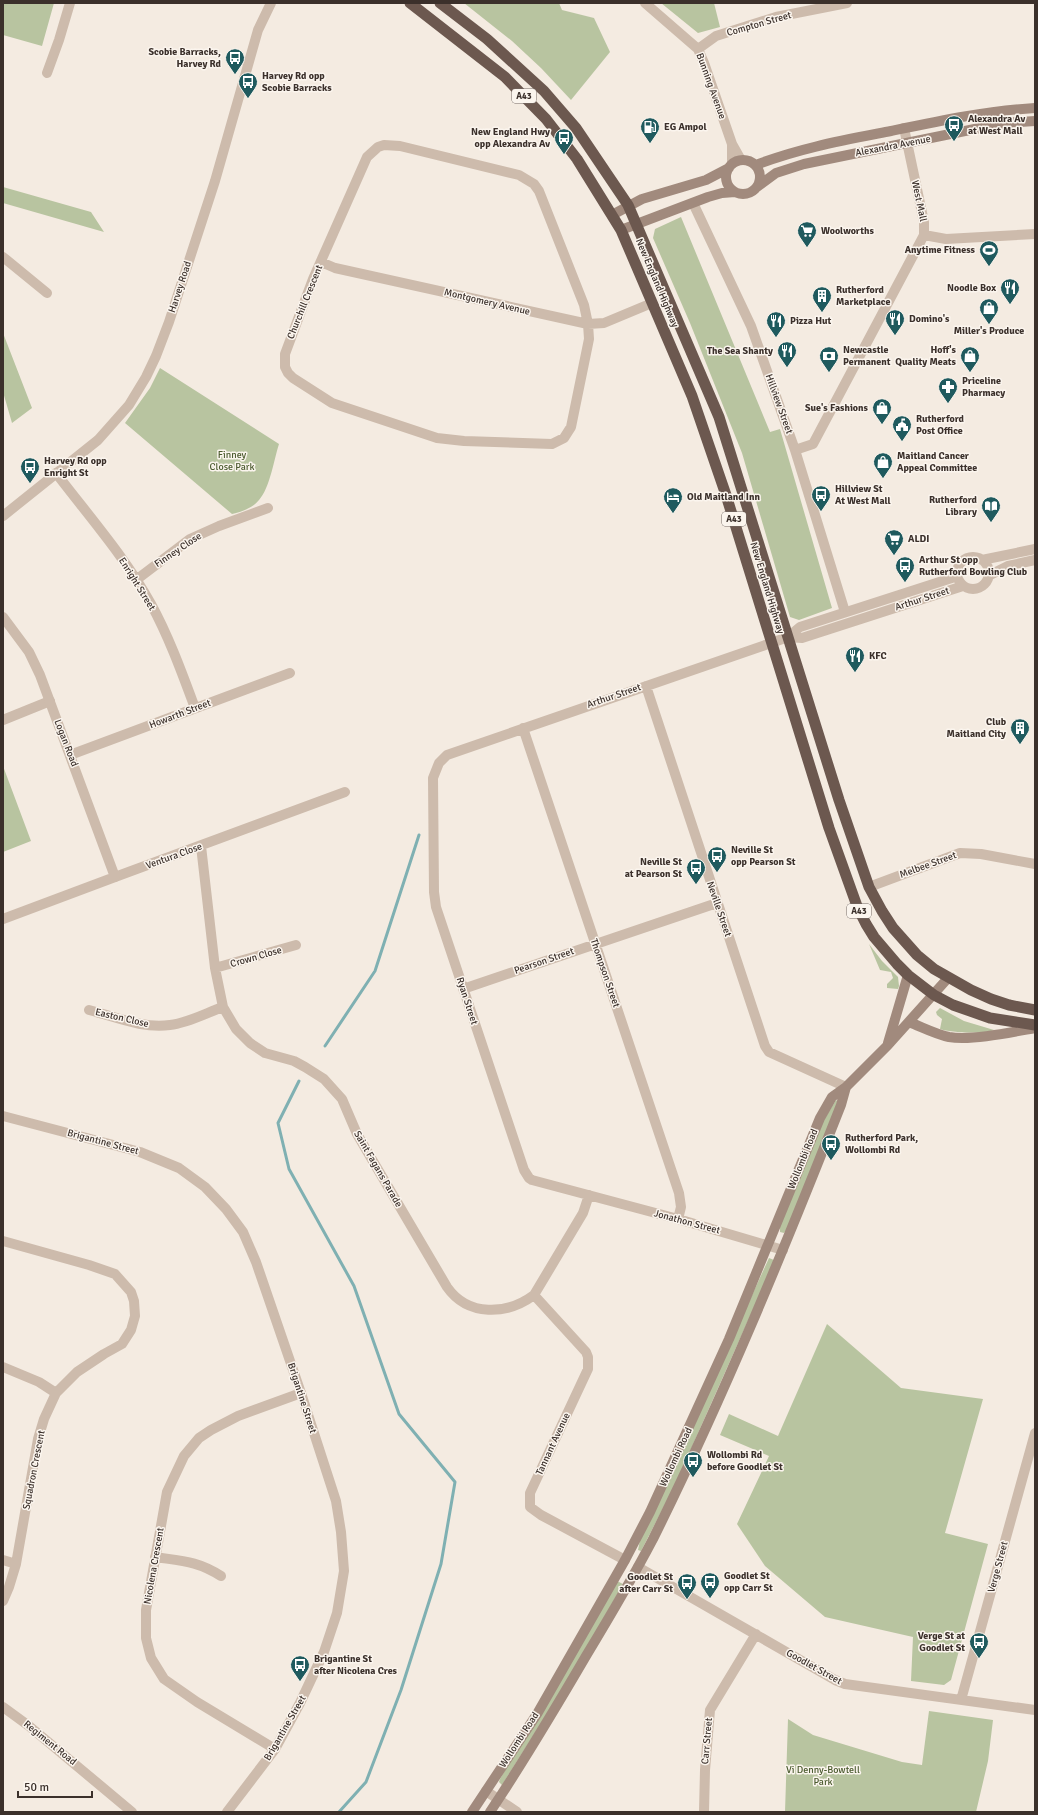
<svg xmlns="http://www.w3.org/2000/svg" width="1038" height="1815" font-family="Signika,sans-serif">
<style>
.green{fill:#b8c4a0}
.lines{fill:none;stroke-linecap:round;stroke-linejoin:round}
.stream{stroke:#7fb0b2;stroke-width:3}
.minor{stroke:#cdbbac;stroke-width:10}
.tertiary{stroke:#cdbbac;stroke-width:10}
.secondary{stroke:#a18a7d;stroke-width:10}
.trunk{stroke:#6c584f;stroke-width:11}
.labels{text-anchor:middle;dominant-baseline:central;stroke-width:3;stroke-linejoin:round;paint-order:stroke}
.shield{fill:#fbf5ee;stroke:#756b66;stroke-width:1}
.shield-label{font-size:9px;font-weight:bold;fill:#3b302b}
.street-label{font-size:10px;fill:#3b302b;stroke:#fbf5ee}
.poi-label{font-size:10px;font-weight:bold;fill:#3b302b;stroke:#fbf5ee;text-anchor:start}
.park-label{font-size:10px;fill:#4a5a2e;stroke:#fbf5ee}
</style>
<rect width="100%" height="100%" fill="#f4ebe1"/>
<path class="green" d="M3 3H54L42 46 3 35Z
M464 3H559L562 10 594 18 610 52 571 100 541 68 512 41Z
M661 3H714L720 27 698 33Z
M3 187 91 212 104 232 3 203Z
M681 217 770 432 780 429 832 608 799 620 790 617 742 453 690 323 653 238 655 229Z
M3 333 32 408 12 423 3 392Z
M160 368 279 444C274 459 270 488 259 500 253 508 241 512 232 514L125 423 150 388Z
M3 766 31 841 3 852Z
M869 944 882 961 898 977 899 986 898 989 887 988V984L893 978 891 972 880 970Z
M940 1008 964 1021 994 1030C986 1034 950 1033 940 1029L942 1019 937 1015 936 1012Z
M836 1100 839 1102 788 1228 784 1233 780 1232V1226L822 1123Z
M769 1258 774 1260 771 1269 674 1487 641 1551 638 1550 640 1540Z
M827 1324 901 1388 983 1399 945 1533 988 1544 951 1680 944 1685 911 1681 913 1637 825 1617 765 1566 737 1524 769 1456 720 1435 729 1414 778 1436Z
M617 1581 623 1584 575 1669 502 1785 499 1782 500 1779Z
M929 1711 993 1720 988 1761 976 1812H785L788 1719 813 1735 902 1762 922 1765Z"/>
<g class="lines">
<path class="stream" d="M325 1046 375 971 419 835
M299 1081 278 1123 289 1169 354 1286 399 1414 455 1482 441 1564 401 1690 366 1782 339 1812"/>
<path class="minor" d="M645 3 698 49 704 63 732 144 741 160
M698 49 716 36 776 17 847 3
M47 73 59 40 70 3
M732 144V164
M384 145 400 146 519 175 534 184 539 191 584 305 588 324 589 339 571 427 564 438 552 444 464 441 437 438 332 403 293 378 288 373 285 367V354L313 279 367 157 378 147Z
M693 203 751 326 795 450 845 612
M924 235 946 239 1035 234
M3 257 47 293
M321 262 335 268 588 324 604 323 652 303
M795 450 813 444 924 235V222L904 128
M56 473C88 515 125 557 151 604 169 637 182 673 195 708
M136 580 190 539 219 526 268 508
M771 643 447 755 439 763 433 778 434 892 436 907 524 1170 529 1178 532 1180 678 1219 783 1250
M646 686 765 1046 769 1052 846 1087
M3 720 50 701
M523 728 679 1193 681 1207 678 1219
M70 755 290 673
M201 846 215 968 223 1007 236 1029 250 1043 265 1053 294 1061 305 1067 324 1079 342 1099 357 1134 447 1287C468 1317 507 1315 534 1295L583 1213 589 1195
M115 877 345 792
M869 887 960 853 981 854 1035 864
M215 968 296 945
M463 989 717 903
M89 1010C116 1017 143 1029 170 1025 188 1023 206 1013 223 1007
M3 1241 89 1265 115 1274 131 1292 134 1301 135 1316 131 1330 122 1344 104 1354 77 1372 56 1393 44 1419 38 1439 16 1564 9 1587 3 1601
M534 1295 586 1352 588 1357V1369L530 1493V1507L541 1515 625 1560
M3 1367 39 1382 56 1393
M155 1557C182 1561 198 1561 221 1576
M3 1560 16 1564
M638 1567 835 1680 845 1684 1035 1710
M961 1700 1035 1433
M275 1749 197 1702 164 1679 151 1658 146 1638V1610L167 1492 184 1456 199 1438 211 1430 238 1416 301 1393
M486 1791 517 1812
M704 1812 705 1770 710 1710 756 1634"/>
<path class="tertiary" d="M3 516 98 440 129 405 146 377 156 356 169 322 215 181 258 30 271 3
M957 573a16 16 0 1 1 32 0a16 16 0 1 1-32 0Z
M982 560 1035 549
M988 576 1008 566 1035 560
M3 617 29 652 40 675 115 877 3 919
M788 637 802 638 963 586
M771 643 788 637 800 627 958 576
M3 1116 140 1152 179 1168 205 1187 226 1209 243 1232 256 1262 301 1393 336 1501 341 1532 344 1571 337 1613 324 1652 300 1703 275 1749 227 1812
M3 1707 29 1726 132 1812"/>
<path class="secondary" d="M726 177a17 17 0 1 1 34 0a17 17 0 1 1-34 0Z
M756 165C799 148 845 140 891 131 939 121 986 111 1035 108
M757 187 776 173 804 164 1004 123 1035 121
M612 215 642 199 706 180 729 168
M621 230 708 197 722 193 735 192
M909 1022C922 1027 935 1034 949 1037 971 1041 1013 1032 1035 1028
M888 1043 908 975
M472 1812 537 1714 625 1560 650 1512 729 1339 820 1118 832 1097 846 1087 888 1045 948 978
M490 1812C524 1761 555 1709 586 1656 609 1618 632 1579 653 1539 723 1398 783 1252 841 1105L846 1087"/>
<path class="trunk" d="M410 3 505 77 546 119 577 159 621 230 692 396 726 495 829 828 857 906 866 924 874 937 897 964 908 975 934 995 953 1005 990 1018 1035 1025
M440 3 487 39 544 91 576 128 628 205 719 417 839 800 869 887 882 911 893 928 917 955 934 969 971 990 991 999 1009 1005 1035 1010"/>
</g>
<defs>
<symbol id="bus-pin" viewBox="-11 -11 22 30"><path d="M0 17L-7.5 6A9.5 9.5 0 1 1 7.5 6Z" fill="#1f5a5e" stroke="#fbf5ee"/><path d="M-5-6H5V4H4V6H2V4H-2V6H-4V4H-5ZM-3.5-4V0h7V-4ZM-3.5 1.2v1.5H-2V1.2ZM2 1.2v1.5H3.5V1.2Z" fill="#fff"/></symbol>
<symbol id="fuel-pin" viewBox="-11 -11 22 30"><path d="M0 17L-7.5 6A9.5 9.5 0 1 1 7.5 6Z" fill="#1f5a5e" stroke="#fbf5ee"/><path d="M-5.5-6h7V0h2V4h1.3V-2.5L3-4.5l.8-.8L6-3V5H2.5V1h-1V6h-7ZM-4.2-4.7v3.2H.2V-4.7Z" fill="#fff"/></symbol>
<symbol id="supermarket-pin" viewBox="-11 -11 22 30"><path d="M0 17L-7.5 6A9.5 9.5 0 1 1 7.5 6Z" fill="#1f5a5e" stroke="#fbf5ee"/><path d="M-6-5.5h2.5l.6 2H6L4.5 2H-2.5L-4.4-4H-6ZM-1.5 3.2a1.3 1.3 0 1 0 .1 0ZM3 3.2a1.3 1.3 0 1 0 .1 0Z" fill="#fff"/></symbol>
<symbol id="stadium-pin" viewBox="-11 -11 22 30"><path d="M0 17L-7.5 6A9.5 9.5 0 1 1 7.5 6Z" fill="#1f5a5e" stroke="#fbf5ee"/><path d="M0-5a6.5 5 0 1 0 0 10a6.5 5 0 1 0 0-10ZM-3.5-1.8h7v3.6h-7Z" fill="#fff"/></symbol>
<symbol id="restaurant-pin" viewBox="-11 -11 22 30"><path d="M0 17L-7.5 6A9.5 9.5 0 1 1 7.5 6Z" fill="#1f5a5e" stroke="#fbf5ee"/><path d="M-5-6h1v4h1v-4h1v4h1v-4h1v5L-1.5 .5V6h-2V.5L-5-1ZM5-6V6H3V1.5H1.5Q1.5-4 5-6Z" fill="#fff"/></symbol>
<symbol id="building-pin" viewBox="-11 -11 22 30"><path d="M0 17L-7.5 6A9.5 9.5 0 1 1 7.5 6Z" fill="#1f5a5e" stroke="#fbf5ee"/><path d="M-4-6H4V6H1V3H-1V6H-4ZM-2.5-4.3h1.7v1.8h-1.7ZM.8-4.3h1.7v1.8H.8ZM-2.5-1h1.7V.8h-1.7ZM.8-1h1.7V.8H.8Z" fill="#fff"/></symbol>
<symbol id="shop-pin" viewBox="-11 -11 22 30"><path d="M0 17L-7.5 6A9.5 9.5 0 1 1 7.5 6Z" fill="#1f5a5e" stroke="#fbf5ee"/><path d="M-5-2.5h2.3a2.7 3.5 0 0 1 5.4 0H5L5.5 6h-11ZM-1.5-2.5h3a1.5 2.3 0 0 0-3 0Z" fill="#fff"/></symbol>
<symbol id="bank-pin" viewBox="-11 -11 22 30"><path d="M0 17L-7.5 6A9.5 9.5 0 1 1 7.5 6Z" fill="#1f5a5e" stroke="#fbf5ee"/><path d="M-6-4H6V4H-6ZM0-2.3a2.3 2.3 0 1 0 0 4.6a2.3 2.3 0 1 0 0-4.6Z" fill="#fff"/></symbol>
<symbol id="pharmacy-pin" viewBox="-11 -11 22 30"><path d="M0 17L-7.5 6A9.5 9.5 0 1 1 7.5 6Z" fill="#1f5a5e" stroke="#fbf5ee"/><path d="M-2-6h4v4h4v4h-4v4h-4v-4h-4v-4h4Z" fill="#fff"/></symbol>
<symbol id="civic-pin" viewBox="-11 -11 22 30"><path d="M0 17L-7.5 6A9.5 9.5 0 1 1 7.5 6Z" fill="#1f5a5e" stroke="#fbf5ee"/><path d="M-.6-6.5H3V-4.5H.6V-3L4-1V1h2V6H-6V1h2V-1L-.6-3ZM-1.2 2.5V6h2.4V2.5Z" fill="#fff"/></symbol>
<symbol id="hotel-pin" viewBox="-11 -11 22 30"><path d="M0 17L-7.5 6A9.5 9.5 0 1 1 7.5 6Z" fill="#1f5a5e" stroke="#fbf5ee"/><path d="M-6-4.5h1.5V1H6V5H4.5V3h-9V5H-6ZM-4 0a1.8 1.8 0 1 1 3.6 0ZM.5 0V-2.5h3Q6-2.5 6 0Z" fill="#fff"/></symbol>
<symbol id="library-pin" viewBox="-11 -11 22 30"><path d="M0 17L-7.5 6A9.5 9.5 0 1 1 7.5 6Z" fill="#1f5a5e" stroke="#fbf5ee"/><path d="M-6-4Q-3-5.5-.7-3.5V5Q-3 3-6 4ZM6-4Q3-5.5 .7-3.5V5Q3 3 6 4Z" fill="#fff"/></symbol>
</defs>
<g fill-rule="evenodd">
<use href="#bus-pin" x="224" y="47" width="22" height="30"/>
<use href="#bus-pin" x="237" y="71" width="22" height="30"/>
<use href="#bus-pin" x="943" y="114" width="22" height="30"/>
<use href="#fuel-pin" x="639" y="116" width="22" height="30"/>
<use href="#bus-pin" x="553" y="127" width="22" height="30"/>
<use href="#supermarket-pin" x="796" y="220" width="22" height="30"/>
<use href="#stadium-pin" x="978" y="239" width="22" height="30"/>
<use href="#restaurant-pin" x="999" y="277" width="22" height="30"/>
<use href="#building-pin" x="811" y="285" width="22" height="30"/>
<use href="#shop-pin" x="978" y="297" width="22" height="30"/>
<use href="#restaurant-pin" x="884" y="308" width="22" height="30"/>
<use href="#restaurant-pin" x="765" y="310" width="22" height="30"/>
<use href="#restaurant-pin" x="776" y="340" width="22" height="30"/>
<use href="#bank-pin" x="818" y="345" width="22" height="30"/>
<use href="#shop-pin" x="959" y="345" width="22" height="30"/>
<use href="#pharmacy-pin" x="937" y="376" width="22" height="30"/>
<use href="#shop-pin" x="871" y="397" width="22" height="30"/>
<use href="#civic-pin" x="891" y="414" width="22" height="30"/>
<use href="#shop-pin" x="872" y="451" width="22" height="30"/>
<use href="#bus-pin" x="19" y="456" width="22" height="30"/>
<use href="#bus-pin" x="810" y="484" width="22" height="30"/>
<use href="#hotel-pin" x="662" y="486" width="22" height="30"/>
<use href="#library-pin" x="980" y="495" width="22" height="30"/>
<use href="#supermarket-pin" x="883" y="528" width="22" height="30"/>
<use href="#bus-pin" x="894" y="555" width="22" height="30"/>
<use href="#restaurant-pin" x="844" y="645" width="22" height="30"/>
<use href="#building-pin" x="1009" y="717" width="22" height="30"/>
<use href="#bus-pin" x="706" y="845" width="22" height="30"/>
<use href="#bus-pin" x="685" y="857" width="22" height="30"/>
<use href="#bus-pin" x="820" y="1133" width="22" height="30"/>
<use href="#bus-pin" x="682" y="1450" width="22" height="30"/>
<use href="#bus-pin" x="699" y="1571" width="22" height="30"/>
<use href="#bus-pin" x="676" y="1572" width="22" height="30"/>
<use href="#bus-pin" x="968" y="1631" width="22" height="30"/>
<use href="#bus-pin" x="289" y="1654" width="22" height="30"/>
</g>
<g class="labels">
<g class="shield">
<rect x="512" y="89" width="24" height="14" rx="3"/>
<rect x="722" y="512" width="24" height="14" rx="3"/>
<rect x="847" y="904" width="24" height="14" rx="3"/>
</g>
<g class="shield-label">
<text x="524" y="96">A43</text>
<text x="734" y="519">A43</text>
<text x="859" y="911">A43</text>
</g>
<g class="street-label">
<text transform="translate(759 24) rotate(-16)">Compton Street</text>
<text transform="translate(711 86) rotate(70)">Bunning Avenue</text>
<text transform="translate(893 146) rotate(-11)">Alexandra Avenue</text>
<text transform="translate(919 201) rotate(78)">West Mall</text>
<text transform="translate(657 283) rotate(67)">New England Highway</text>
<text transform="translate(180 287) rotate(-72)">Harvey Road</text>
<text transform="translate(305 302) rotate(-68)">Churchill Crescent</text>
<text transform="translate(487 302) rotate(13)">Montgomery Avenue</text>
<text transform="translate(779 404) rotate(70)">Hillview Street</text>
<text transform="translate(178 550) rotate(-34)">Finney Close</text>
<text transform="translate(137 584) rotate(58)">Enright Street</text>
<text transform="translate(767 588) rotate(73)">New England Highway</text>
<text transform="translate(922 599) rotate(-18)">Arthur Street</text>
<text transform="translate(614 696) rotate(-19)">Arthur Street</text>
<text transform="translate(180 714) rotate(-21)">Howarth Street</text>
<text transform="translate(66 743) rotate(69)">Logan Road</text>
<text transform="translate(174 856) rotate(-20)">Ventura Close</text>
<text transform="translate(928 865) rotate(-20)">Melbee Street</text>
<text transform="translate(719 909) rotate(71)">Neville Street</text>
<text transform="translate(256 957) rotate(-16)">Crown Close</text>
<text transform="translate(544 961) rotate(-19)">Pearson Street</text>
<text transform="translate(605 973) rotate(71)">Thompson Street</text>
<text transform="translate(467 1001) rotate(72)">Ryan Street</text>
<text transform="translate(122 1018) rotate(13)">Easton Close</text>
<text transform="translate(103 1142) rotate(15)">Brigantine Street</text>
<text transform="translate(803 1159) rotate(-68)">Wollombi Road</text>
<text transform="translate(378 1169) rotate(60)">Saint Fagans Parade</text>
<text transform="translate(687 1222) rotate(15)">Jonathon Street</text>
<text transform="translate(302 1398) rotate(72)">Brigantine Street</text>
<text transform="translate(553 1444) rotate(-65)">Tannant Avenue</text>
<text transform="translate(676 1457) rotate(-65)">Wollombi Road</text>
<text transform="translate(34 1470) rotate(-79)">Squadron Crescent</text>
<text transform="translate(154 1566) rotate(-80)">Nicolena Crescent</text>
<text transform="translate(998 1567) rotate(-75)">Verge Street</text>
<text transform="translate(814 1667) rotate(29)">Goodlet Street</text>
<text transform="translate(285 1728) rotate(-60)">Brigantine Street</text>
<text transform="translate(519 1740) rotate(-57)">Wollombi Road</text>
<text transform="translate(707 1741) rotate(-85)">Carr Street</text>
<text transform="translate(50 1743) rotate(39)">Regiment Road</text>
</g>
<g class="poi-label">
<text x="221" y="52" text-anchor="end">Scobie Barracks,<tspan x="221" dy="12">Harvey Rd</tspan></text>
<text x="262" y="76">Harvey Rd opp<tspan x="262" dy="12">Scobie Barracks</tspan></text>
<text x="968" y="119">Alexandra Av<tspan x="968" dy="12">at West Mall</tspan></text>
<text x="664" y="127">EG Ampol</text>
<text x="550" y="132" text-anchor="end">New England Hwy<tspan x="550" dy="12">opp Alexandra Av</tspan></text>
<text x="821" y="231">Woolworths</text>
<text x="975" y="250" text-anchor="end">Anytime Fitness</text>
<text x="996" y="288" text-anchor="end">Noodle Box</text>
<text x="836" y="290">Rutherford<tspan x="836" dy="12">Marketplace</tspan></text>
<text x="909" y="319">Domino's</text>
<text x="790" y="321">Pizza Hut</text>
<text x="989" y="331" text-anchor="middle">Miller's Produce</text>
<text x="843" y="350">Newcastle<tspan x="843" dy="12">Permanent</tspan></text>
<text x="956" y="350" text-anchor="end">Hoff's<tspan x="956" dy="12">Quality Meats</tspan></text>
<text x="773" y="351" text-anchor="end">The Sea Shanty</text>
<text x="962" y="381">Priceline<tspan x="962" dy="12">Pharmacy</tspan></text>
<text x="868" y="408" text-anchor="end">Sue's Fashions</text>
<text x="916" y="419">Rutherford<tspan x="916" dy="12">Post Office</tspan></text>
<text x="897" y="456">Maitland Cancer<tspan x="897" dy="12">Appeal Committee</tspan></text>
<text x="44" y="461">Harvey Rd opp<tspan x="44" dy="12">Enright St</tspan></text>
<text x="835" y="489">Hillview St<tspan x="835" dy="12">At West Mall</tspan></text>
<text x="687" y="497">Old Maitland Inn</text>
<text x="977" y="500" text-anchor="end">Rutherford<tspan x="977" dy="12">Library</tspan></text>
<text x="908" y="539">ALDI</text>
<text x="919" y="560">Arthur St opp<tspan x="919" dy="12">Rutherford Bowling Club</tspan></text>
<text x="869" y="656">KFC</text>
<text x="1006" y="722" text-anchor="end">Club<tspan x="1006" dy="12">Maitland City</tspan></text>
<text x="731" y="850">Neville St<tspan x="731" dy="12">opp Pearson St</tspan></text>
<text x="682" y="862" text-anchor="end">Neville St<tspan x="682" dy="12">at Pearson St</tspan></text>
<text x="845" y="1138">Rutherford Park,<tspan x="845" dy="12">Wollombi Rd</tspan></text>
<text x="707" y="1455">Wollombi Rd<tspan x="707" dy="12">before Goodlet St</tspan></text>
<text x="724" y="1576">Goodlet St<tspan x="724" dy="12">opp Carr St</tspan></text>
<text x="673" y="1577" text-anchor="end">Goodlet St<tspan x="673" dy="12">after Carr St</tspan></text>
<text x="965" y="1636" text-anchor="end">Verge St at<tspan x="965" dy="12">Goodlet St</tspan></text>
<text x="314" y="1659">Brigantine St<tspan x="314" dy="12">after Nicolena Cres</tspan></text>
</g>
<g class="park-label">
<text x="232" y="455">Finney<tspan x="232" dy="12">Close Park</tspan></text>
<text x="823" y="1770">Vi Denny-Bowtell<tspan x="823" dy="12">Park</tspan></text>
</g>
</g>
<rect width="1038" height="1815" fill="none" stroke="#3b302b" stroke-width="8"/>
<path d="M18 1791v6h74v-6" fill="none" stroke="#3b302b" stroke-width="2"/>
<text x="24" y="1791" font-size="12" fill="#3b302b" stroke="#fbf5ee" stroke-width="3" paint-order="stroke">50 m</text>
</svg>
